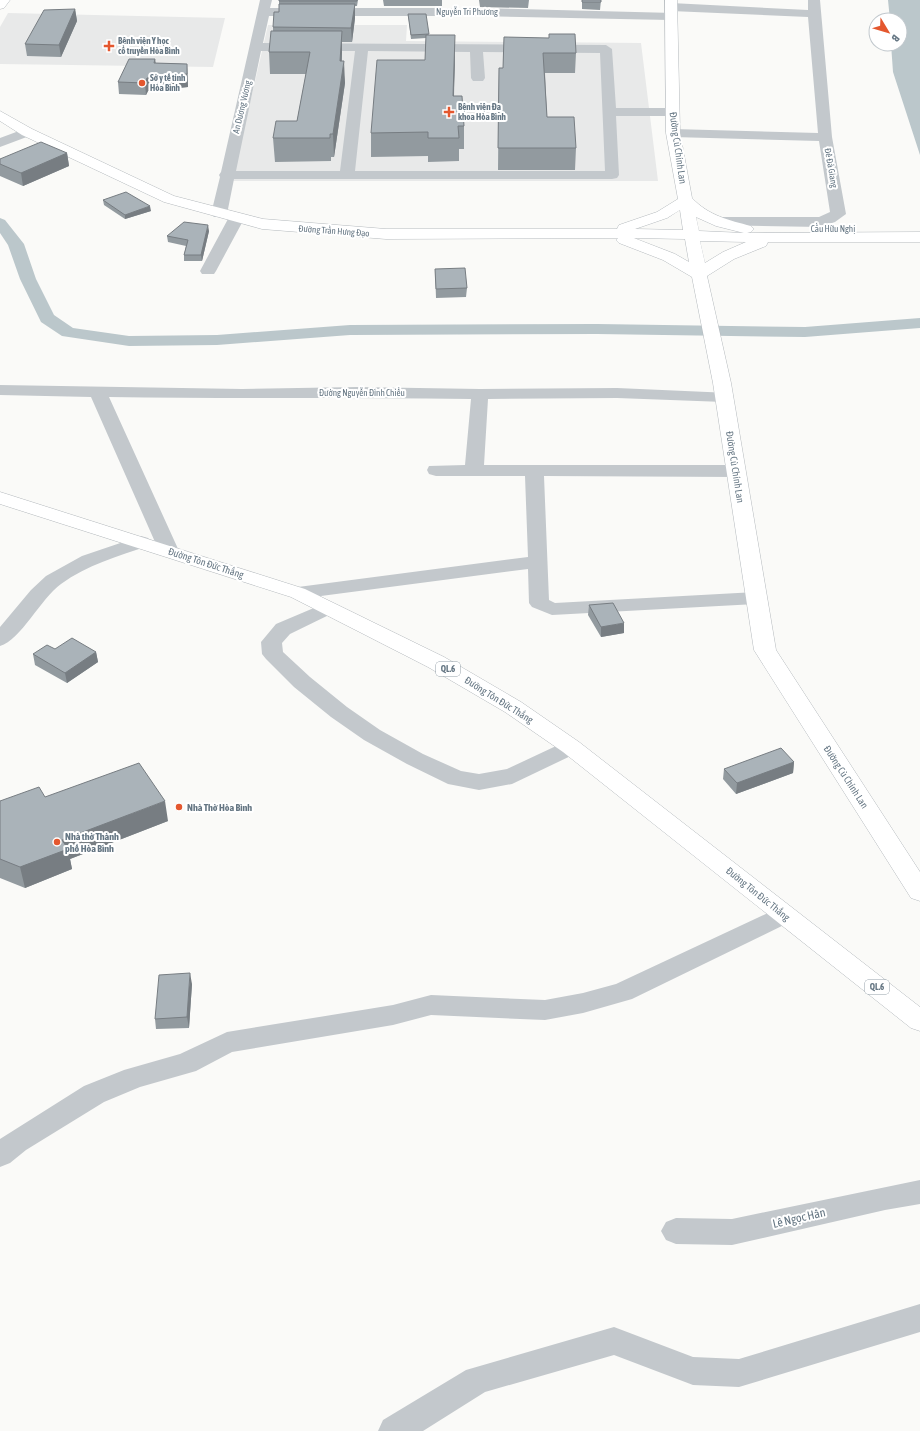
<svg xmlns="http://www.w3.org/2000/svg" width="920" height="1431" font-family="'Asap Condensed',sans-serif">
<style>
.built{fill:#e8e9e9}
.water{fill:#bbc7cb}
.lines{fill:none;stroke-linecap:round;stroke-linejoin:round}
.canal{fill:#bbc7cb;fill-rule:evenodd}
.major-casing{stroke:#b5babe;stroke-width:1}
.highway-casing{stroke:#b4b9bd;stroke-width:1}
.minor{fill:#c3c8cc;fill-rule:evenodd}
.major{fill:#fff;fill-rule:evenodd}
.highway{fill:#fff;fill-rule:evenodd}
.wall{fill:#929a9f}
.shaded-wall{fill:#777d82}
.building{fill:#aab3b9;stroke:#777d82}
.poi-dot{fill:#e4572e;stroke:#fff;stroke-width:1.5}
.labels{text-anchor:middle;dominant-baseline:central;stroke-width:4;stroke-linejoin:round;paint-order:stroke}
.far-street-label{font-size:9px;fill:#657683;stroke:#fff}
.far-poi-label{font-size:9px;font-weight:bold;fill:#657683;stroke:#fff;text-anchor:start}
.shield{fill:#fff;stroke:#939fa8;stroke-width:1}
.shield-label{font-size:9px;font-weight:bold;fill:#657683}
.street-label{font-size:10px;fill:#657683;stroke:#fff}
.poi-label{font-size:10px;font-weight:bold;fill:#657683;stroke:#fff;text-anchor:start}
.near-street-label{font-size:12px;fill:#657683;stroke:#fff}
</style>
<rect width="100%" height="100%" fill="#fafaf8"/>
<path class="built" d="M8 13 225 18 213 67 0 64V27Z
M268 25H407L406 41 641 43 658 181H232Z"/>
<path class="water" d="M888 0H920V155L893 72 891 44H900V20H890Z"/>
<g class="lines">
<path class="canal" d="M0 218 5 220 24 244 36 279 54 315 73 328 129 336 217 335 350 325 597 324 805 327 920 318V328L805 337 597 334 350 335 217 345 129 346 62 336 41 322 20 279 8 245 0 233Z"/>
<defs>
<path id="major" d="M0 0H10L4 8 0 9Z
M665 0H677L680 133 692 198C709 216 729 220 751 226L754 229 751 232 747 233 920 232V242H768L766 246 734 259 707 276 731 383 776 650 920 872V901L911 898 754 650 713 383 692 277 663 260 619 243 616 240 618 238 386 239 262 229 164 202 22 135 0 121V111L32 129 174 196 263 219 386 229H617L619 225 657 212 678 199 666 133ZM680 210 683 230 635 229 667 218ZM696 217 716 226 744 233 699 231ZM634 238 685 239 689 262 675 254ZM700 241 746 242 723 252 705 263Z"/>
<path id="highway" d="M0 492 305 589 444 657 521 702 579 742 920 1007V1031L911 1028 563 752 505 712 428 667 291 597 0 504Z"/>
</defs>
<use href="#major" class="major-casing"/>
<use href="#highway" class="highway-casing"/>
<path class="minor" d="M260 0H272L270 8H478L674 13 676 16 670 20 478 16H269L263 43 606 45 612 49 616 108H672L677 109 679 112 677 115 672 116H616L619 175 617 178 612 179H234L227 214 224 217H214L211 214 220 177 219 175 221 172ZM261 51H355L340 171H236ZM368 51 470 52 471 78 473 81H483L485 78 483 52 600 53 605 171H355Z
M808 0H820L832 137 846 214 835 222 820 227 713 225 710 222 713 219 718 217H819L830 212 819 141 673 137 668 136 666 133 668 130 673 129 818 133 808 17 671 11 665 7 671 3 808 10Z
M27 128 32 129 34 132 32 135 0 147V138Z
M236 214 241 216 244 219 216 271 214 274H202L200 271 228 219 231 216Z
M0 385 242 389 357 387 480 389 617 388 730 393 733 397 730 401 724 402 617 398 488 399 484 465H736L743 467 745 471 743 475 736 477 544 476 549 600 555 603 756 592 763 594 766 598 763 602 756 604 552 615 532 607 529 603 528 569 298 599 291 597 288 593 291 589 298 587 528 557 525 476H436L429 474 427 470 429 466 465 465 471 399C350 397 229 399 109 397L179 551 176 555 169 557 162 555 159 551 91 397 0 395Z
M141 536 148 538 151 542 148 546C118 556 87 565 61 584 41 598 21 640 0 646V627L31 590 46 576 82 556Z
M328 602 335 604 338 608 335 612 290 634 282 643 283 652 310 677 347 707 380 730 423 754 461 771 479 774 507 769 571 739 579 742 582 747 579 752 512 784 479 790 448 784 407 764 364 740 331 717 294 687 266 659 262 654 261 642 276 624Z
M783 906 792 909 795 915 792 921 632 999 583 1013 545 1020 431 1015 393 1025 232 1052 196 1071 140 1087 104 1102 26 1150 10 1163 0 1167V1139L84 1086 124 1070 180 1054 227 1032 393 1005 431 995 545 1000 583 993 616 984Z
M920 1180V1204L885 1210 732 1245 676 1244 666 1240 661 1231 666 1222 676 1218 732 1219Z
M920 1304V1332L739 1387 693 1385 614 1355 485 1392 423 1431H378L383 1420 466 1370 614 1327 693 1357 739 1359Z"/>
<use href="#major" class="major"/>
<use href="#highway" class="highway"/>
</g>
<path class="wall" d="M279 0H358L357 6H355V18L352 42H342V61L345 83 334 157H331V161L275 162 273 138 297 121 306 74H270L269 52 273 31V27L279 12Z
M383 0H442V6H384Z
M479 0H529L528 8 480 7Z
M582 0H601L600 10 582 9Z
M75 9 77 21 61 57 27 56 25 44Z
M408 14 429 35 455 56 454 96 464 126V149H459V161L428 162V156L371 157V133L425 60 426 38 411 39Z
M504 37 576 53 575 73H545L547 117 576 148 575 170H498L499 68H503Z
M155 59 156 63 187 64 188 87 148 91 146 95 119 94 118 82Z
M67 153 69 166 23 186 0 176V159Z
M103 200 151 211 125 219 104 205Z
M209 231 202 261H184V255L186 246 168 242 167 236Z
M435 269 467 288 466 297 436 298Z
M589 605 624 633 601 637 588 615Z
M55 649 96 652 98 662 67 683 35 665 33 654Z
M794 762 793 773 736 794 723 779 724 769Z
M45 797 168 821 70 859 72 869 25 888 0 878V801Z
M192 984 189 1028 156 1029 155 1019Z"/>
<path class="shaded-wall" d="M355 4V18L352 42 351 28Z
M75 9 77 21 61 57 59 45Z
M342 31V52L340 83V61Z
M455 35V56L453 119V96Z
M344 61 345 83 334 157 333 134Z
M187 64 188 87 148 91 146 95 145 83 147 78Z
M67 153 69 166 23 186 21 173Z
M150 206 151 211 125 219V215Z
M208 225 209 231 202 261 201 255Z
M624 623V633L601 637V627Z
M96 652 98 662 67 683 65 673Z
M794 762 793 773 736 794 737 783Z
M165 801 168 821 70 859 72 869 25 888 20 867 62 840Z
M190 973 192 984 189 1028 187 1017Z"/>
<path class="building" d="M279 0H357V1H279Z
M582 0H601V2H582Z
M279 4H355L351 28 273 27 274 12H279Z
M75 9 59 45 25 44 44 10Z
M408 14H426L429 34 411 35Z
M271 31H342L340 61H344L333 134H330V138H273L276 121H297L310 52H269Z
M549 34H575L576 53H543L547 117H574L576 148H498L499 68H503L504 37 549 38Z
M426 35H455L453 96H462L464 126H458L459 138H428V132L371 133 377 60H425Z
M129 59H155L154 63 187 64V74L147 78 145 83 118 82Z
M41 142 67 153 21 173 0 164V159Z
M126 192 150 206 125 215 103 200Z
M184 222 208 225 201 255H184L188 240 167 236Z
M465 268 467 288 436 289 435 269Z
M613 603 624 623 601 627 589 605Z
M72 638 96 652 65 673 33 654 47 645 55 649Z
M781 748 794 762 737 783 724 769Z
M139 763 165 801 62 840 68 849 20 867 0 859V801L39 787 45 797Z
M190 973 187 1017 155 1019 159 975Z"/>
<g class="poi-dot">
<path d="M107 40h4v4h4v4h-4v4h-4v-4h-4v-4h4z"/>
<circle cx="142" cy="83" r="4"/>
<path d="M447 106h4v4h4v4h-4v4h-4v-4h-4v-4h4z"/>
<circle cx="179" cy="807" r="4"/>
<circle cx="57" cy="842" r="4"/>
</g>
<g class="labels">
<g class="far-street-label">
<text x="467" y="12">Nguyễn Tri Phương</text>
<text transform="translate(242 107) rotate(-77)">An Dương Vương</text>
<text transform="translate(831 168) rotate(80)">Đê Đà Giang</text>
<text x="833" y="229">Cầu Hữu Nghị</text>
<text transform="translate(334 231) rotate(4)">Đường Trần Hưng Đạo</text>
<text x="362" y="393">Đường Nguyễn Đình Chiểu</text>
</g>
<g class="far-poi-label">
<text x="118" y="41">Bệnh viện Y học<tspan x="118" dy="10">cổ truyền Hòa Bình</tspan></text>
<text x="150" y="78">Sở y tế tỉnh<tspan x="150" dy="10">Hòa Bình</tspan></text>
<text x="458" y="107">Bệnh viện Đa<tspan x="458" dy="10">khoa Hòa Bình</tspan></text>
</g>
<g class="shield">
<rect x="436" y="662" width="24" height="14" rx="3"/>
<rect x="865" y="980" width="24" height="14" rx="3"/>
</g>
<g class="shield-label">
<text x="448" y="669">QL.6</text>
<text x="877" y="987">QL.6</text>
</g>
<g class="street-label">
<text transform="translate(678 148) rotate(82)">Đường Cù Chính Lan</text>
<text transform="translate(735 467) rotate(81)">Đường Cù Chính Lan</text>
<text transform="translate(206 563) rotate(18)">Đường Tôn Đức Thắng</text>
<text transform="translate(499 700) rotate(32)">Đường Tôn Đức Thắng</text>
<text transform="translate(846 777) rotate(57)">Đường Cù Chính Lan</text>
<text transform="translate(758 894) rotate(39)">Đường Tôn Đức Thắng</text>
</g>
<g class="poi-label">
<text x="187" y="807">Nhà Thờ Hòa Bình</text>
<text x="65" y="836">Nhà thờ Thành<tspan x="65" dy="12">phố Hòa Bình</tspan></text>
</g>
<g class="near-street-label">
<text transform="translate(799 1218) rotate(-13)">Lê Ngọc Hân</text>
</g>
</g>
<g transform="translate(888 32) rotate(128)"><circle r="19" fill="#ffffff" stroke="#c1c8cd"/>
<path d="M0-3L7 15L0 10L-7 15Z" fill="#e4572e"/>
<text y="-6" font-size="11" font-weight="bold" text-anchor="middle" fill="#657683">B</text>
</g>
</svg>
